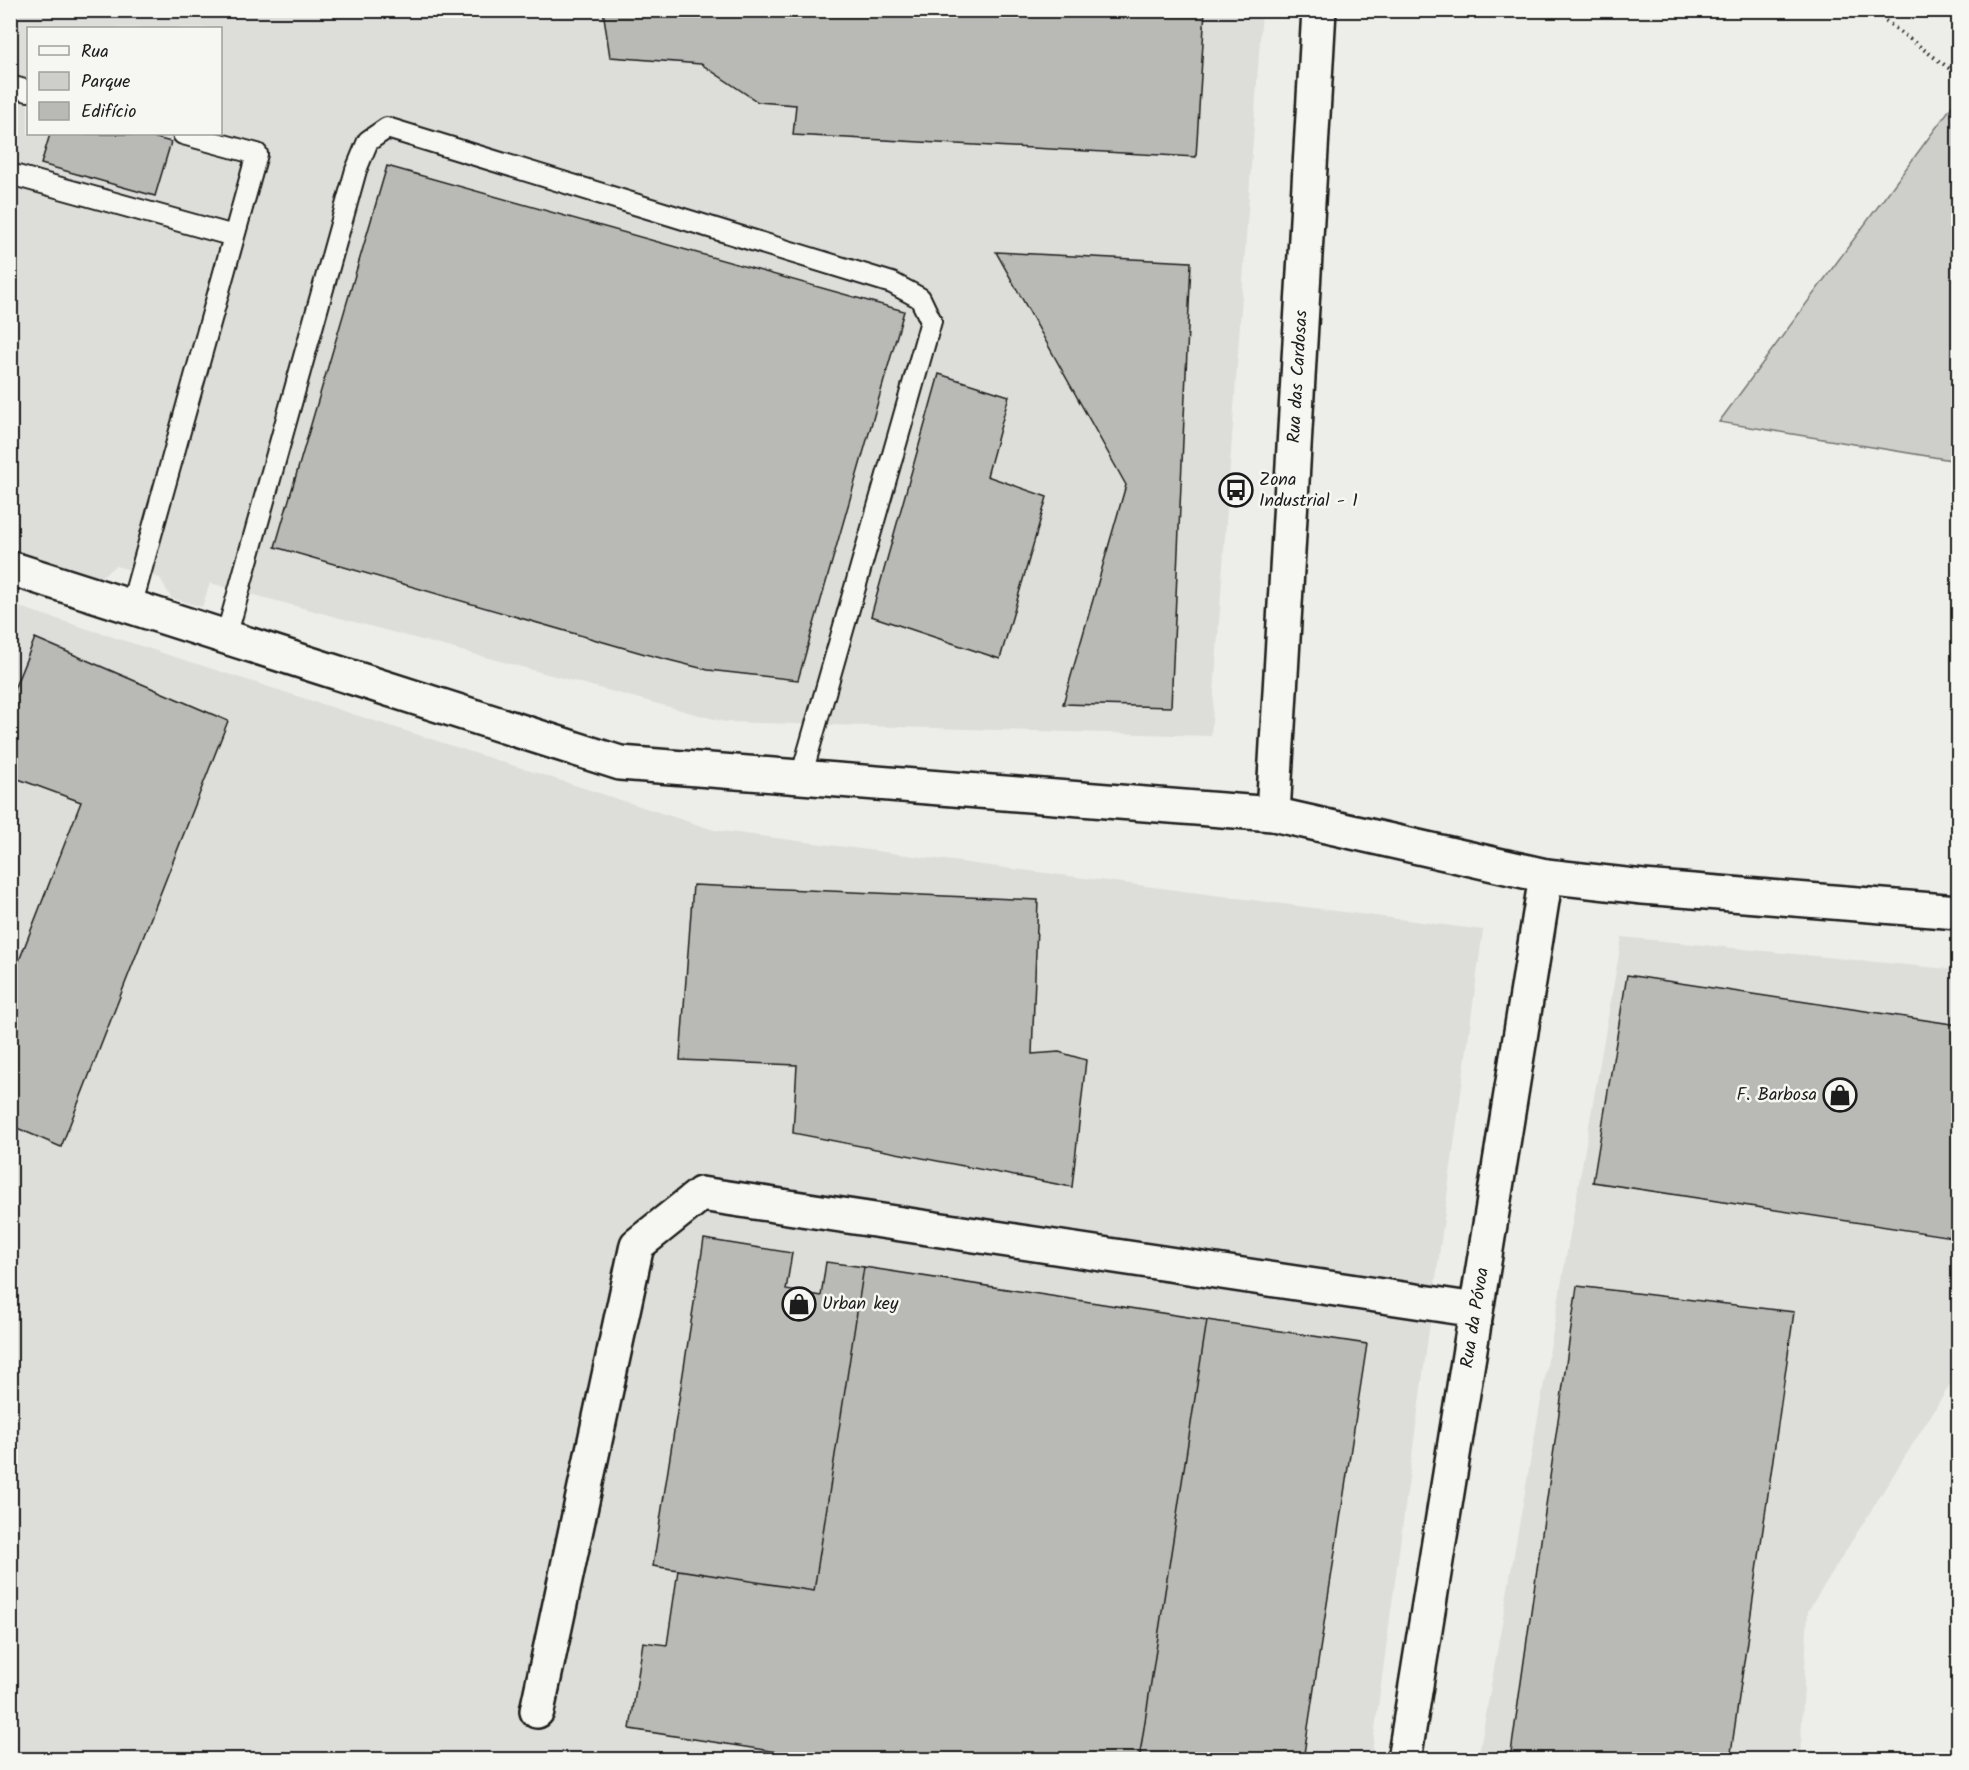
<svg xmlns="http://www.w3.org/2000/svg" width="1969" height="1770" font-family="Kalam,sans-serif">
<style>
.built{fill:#ddddda;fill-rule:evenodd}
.green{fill:#cececb;stroke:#757574;stroke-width:1.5}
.building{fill:#b9b9b6;stroke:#1c1c1c;stroke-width:1.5}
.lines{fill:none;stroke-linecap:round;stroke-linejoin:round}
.service-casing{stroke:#1c1c1c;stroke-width:24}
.minor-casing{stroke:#1c1c1c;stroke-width:38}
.path{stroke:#1c1c1c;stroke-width:4;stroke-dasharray:1.5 4.5;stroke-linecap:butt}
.service{stroke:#f6f6f2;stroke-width:20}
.minor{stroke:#f6f6f2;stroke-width:33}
.labels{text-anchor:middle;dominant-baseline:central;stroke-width:5;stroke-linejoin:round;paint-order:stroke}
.street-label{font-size:18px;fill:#1c1c1c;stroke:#f6f6f2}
.poi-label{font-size:18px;fill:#1c1c1c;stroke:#f6f6f2;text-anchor:start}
</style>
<rect width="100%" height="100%" fill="#edede9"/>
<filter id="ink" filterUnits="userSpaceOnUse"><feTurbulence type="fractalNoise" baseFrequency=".0167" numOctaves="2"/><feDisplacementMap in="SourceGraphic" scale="12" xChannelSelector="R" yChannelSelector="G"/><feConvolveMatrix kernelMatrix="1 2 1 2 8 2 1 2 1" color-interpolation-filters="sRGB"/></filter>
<g filter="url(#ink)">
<path class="built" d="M11 11H1262L1211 736 725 722 210 583 202 607 171 598 160 578 141 573 115 566 99 578 11 552ZM28 28H220V134H28Z
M10 604 714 830 1483 930 1371 1759H11Z
M1622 937 1958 970V1372L1808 1611 1800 1759 1478 1760Z"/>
<path class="green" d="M1958 98V461L1719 422Z"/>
<path class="building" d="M603 10H1205L1196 157 793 135 796 105 758 102 701 64 610 57Z
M50 134H142L171 142 155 196 41 164Z
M387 166 904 311 798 680 708 670 645 654 275 547Z
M996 252 1191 262 1171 707 1063 704 1126 485Z
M939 374 1009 396 987 476 1047 497 1000 659 871 616Z
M35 638 228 721 61 1147 10 1125V984L81 802 10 776V699Z
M693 885 1038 900 1032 1054 1059 1052 1086 1060 1072 1187 793 1133 797 1065 680 1060Z
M1627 975 1958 1025V1238L1593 1182Z
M704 1239 792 1253 786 1290 821 1296 826 1262 864 1267 814 1591 653 1566Z
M864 1267 1207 1320 1139 1760H828L630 1729 643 1642 667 1645 678 1570 814 1591Z
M1577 1286 1794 1312 1730 1760H1510Z
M1207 1320 1367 1344 1303 1760H1139Z"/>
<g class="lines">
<defs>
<path id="service" d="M10 86 28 91
M10 174 234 236
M131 607 257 154 183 134
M226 637 356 170 368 141 387 128 892 283 920 298 931 321 801 777"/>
<g id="minor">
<path d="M10 568 620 763 1273 814 1546 876 1643 887 1958 912"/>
<path id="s1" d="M1273 814 1319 10"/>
<path d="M537 1711 637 1245 701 1194 1476 1310"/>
<path id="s2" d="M1404 1760 1546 876"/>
</g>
</defs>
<use href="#service" class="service-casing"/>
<use href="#minor" class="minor-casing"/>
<path class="path" d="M1871 10 1958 75"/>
<use href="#service" class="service"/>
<use href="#minor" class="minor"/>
</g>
</g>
<defs>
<symbol id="bus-ring" viewBox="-11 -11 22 22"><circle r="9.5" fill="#f6f6f2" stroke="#1c1c1c" stroke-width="1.5"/><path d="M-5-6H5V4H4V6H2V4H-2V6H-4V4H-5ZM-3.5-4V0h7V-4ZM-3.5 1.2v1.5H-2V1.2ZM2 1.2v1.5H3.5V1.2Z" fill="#1c1c1c"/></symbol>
<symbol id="shop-ring" viewBox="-11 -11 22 22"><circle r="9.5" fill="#f6f6f2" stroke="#1c1c1c" stroke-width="1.5"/><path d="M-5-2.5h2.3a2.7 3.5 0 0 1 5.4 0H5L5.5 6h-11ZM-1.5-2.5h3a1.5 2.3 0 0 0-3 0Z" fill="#1c1c1c"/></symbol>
</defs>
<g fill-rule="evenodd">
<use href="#bus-ring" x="1217" y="471" width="38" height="38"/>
<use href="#shop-ring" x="1821" y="1076" width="38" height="38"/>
<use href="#shop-ring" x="780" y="1285" width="38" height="38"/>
</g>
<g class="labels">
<g class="street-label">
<text stroke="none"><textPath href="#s1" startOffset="438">Rua das Cardosas</textPath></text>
<text stroke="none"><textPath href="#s2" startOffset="448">Rua da Póvoa</textPath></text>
</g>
<g class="poi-label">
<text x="1259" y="480">Zona<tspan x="1259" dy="21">Industrial - 1</tspan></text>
<text x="1817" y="1095" text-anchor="end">F. Barbosa</text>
<text x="822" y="1304">Urban key</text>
</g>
</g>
<rect width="1969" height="1770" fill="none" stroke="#f6f6f2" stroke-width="36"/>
<rect x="18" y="18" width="1933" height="1734" fill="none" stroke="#1c1c1c" stroke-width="2" filter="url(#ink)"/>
<rect x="27" y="27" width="195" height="108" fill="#f6f6f2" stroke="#9f9f9c" stroke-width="1.5"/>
<rect x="39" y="46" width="30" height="9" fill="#f6f6f2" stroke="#9f9f9c" stroke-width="1.5"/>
<text x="81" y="57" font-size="18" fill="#1c1c1c">Rua</text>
<rect x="39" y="72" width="30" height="18" fill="#cececb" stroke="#9f9f9c" stroke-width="1.5"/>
<text x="81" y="87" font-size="18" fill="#1c1c1c">Parque</text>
<rect x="39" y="102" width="30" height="18" fill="#b9b9b6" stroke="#9f9f9c" stroke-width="1.5"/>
<text x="81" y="117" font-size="18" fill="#1c1c1c">Edifício</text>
</svg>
